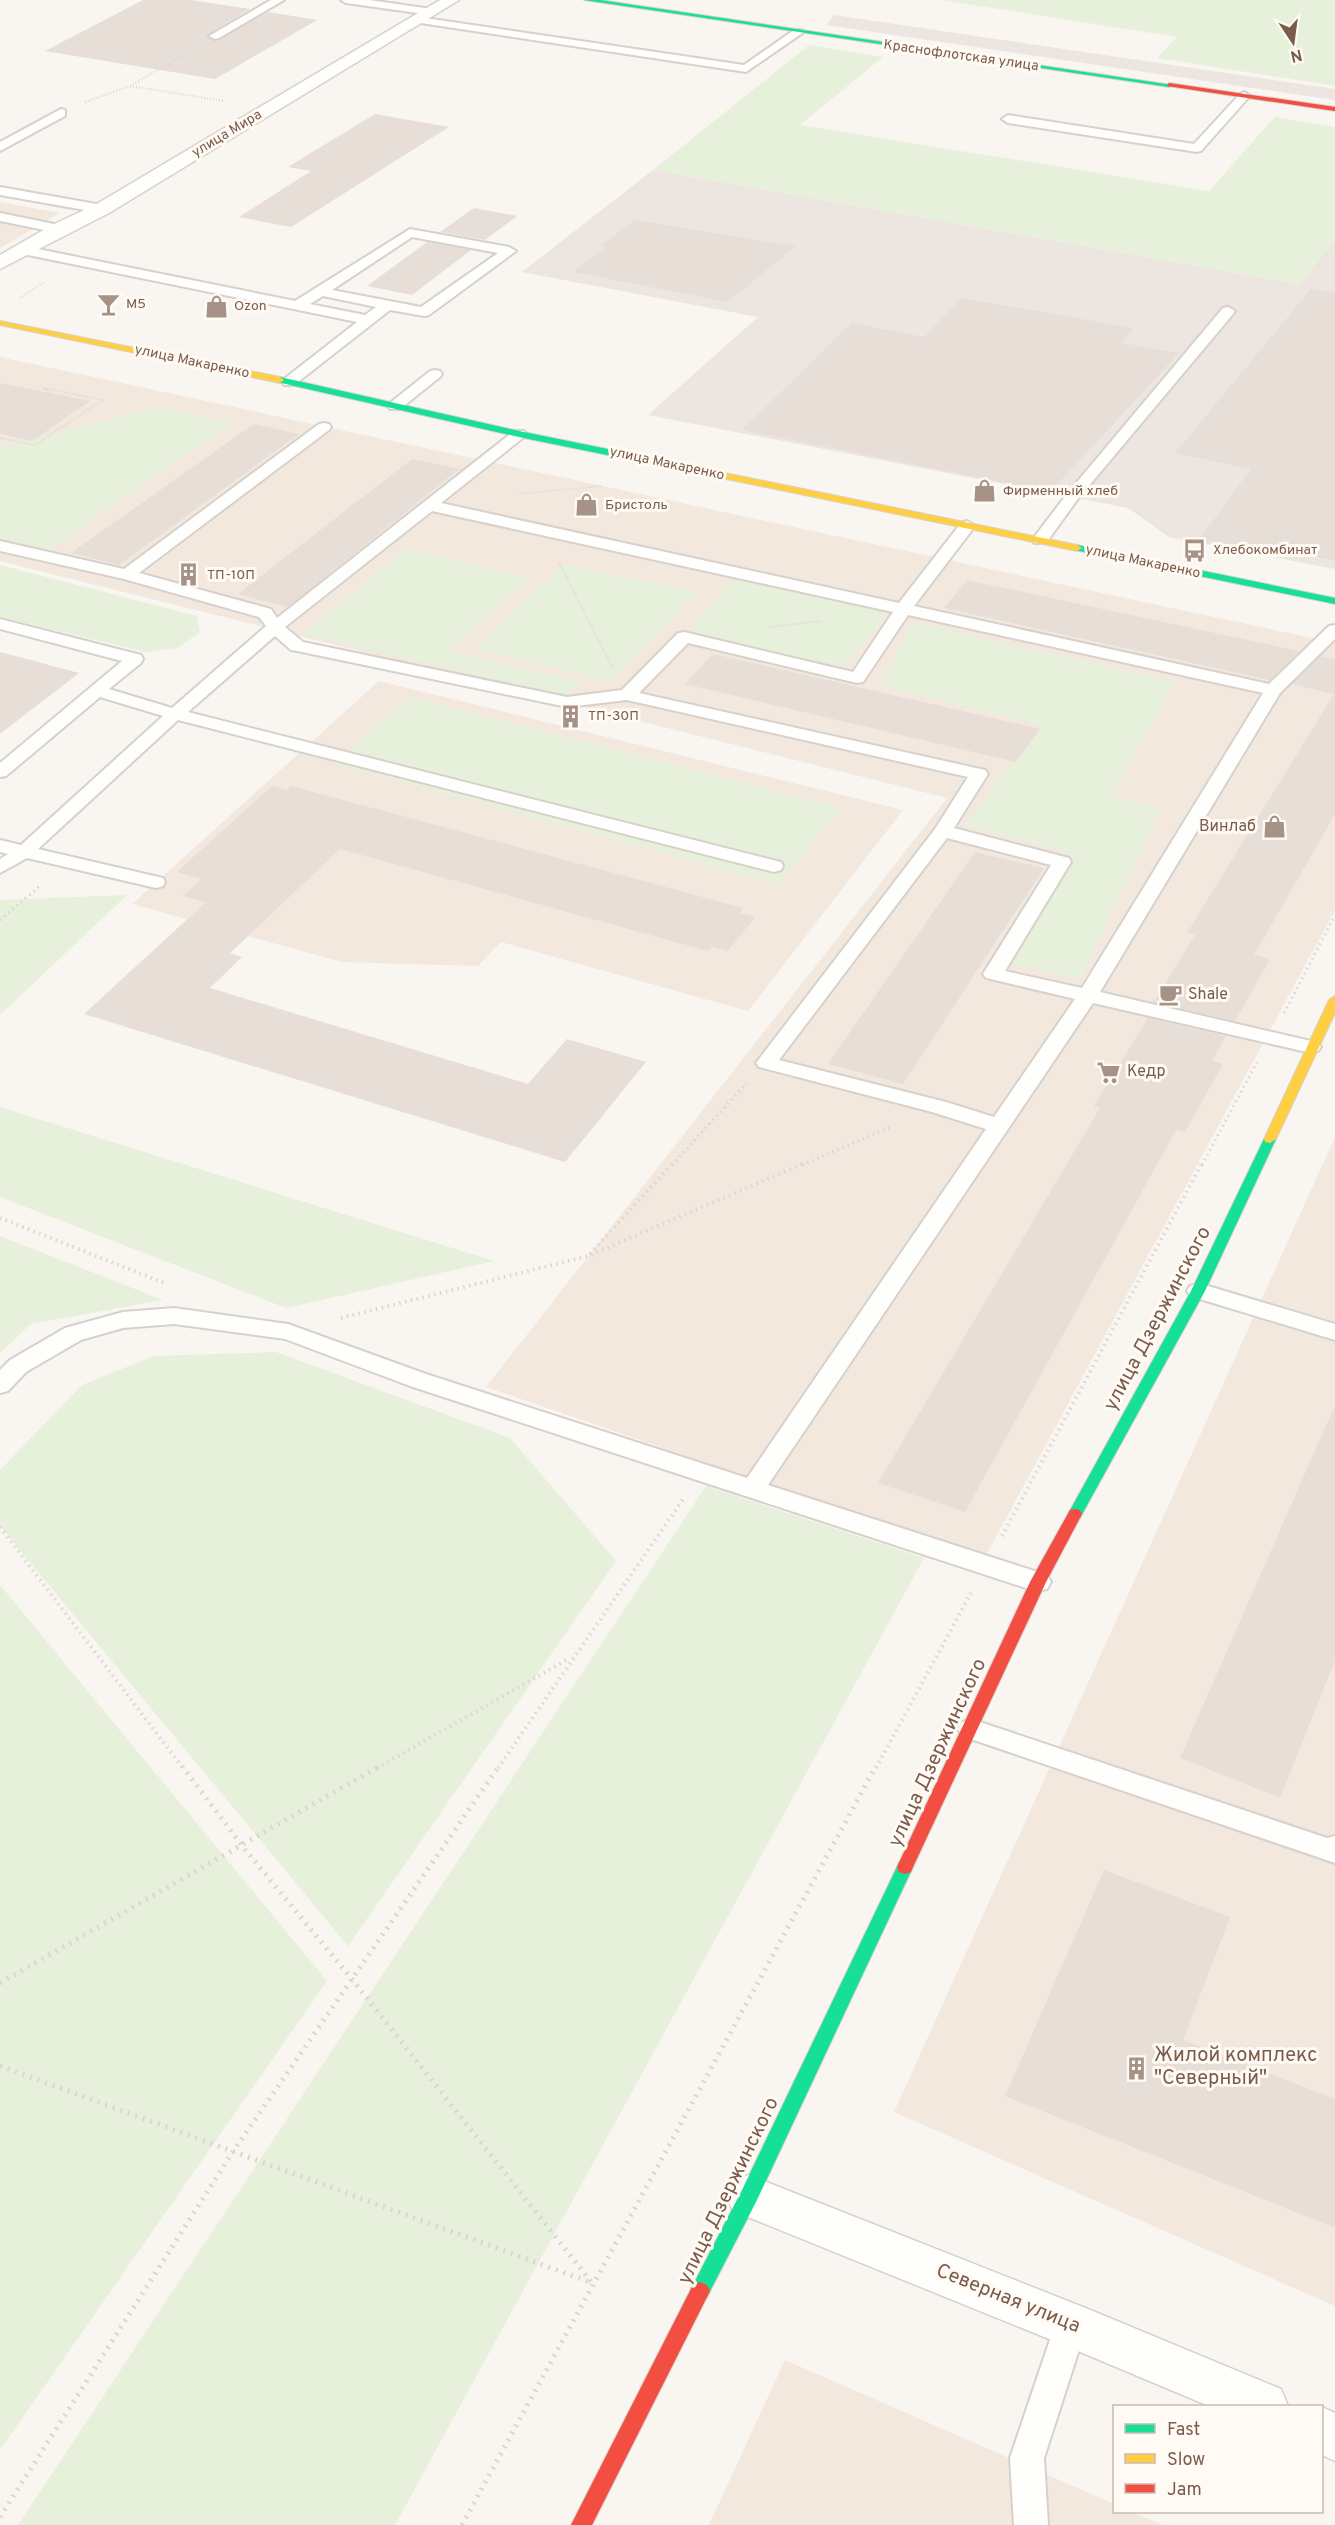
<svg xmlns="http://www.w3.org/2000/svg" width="1335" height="2525" font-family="Overpass,sans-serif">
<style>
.residential{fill:#f2e8de}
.industrial{fill:#ede5e0}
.green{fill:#e7f0db}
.building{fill:#e6ded7}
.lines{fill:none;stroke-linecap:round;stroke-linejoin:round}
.lane-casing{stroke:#d7d1cb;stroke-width:4}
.street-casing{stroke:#d7d1cb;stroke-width:3}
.fast-casing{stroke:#d9d2cb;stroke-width:2}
.slow-casing{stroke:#d9d2cb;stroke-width:2}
.jam-casing{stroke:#d9d2cb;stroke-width:2}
.path-far3{stroke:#dcd5d0;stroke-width:2;stroke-dasharray:1 2;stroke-linecap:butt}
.path-far2{stroke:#dcd5d0;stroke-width:3;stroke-dasharray:1.5 4;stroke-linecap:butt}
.path-far1{stroke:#dcd5d0;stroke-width:4;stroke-dasharray:1.5 4.5;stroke-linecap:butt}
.path{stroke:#dcd5d0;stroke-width:5;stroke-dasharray:2 6;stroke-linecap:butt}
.lane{fill:#fefefd;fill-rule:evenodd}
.street{fill:#fefefd;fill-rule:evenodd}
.fast{fill:#16e098;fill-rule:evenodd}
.slow{fill:#ffcf43;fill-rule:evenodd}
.jam{fill:#f24e42;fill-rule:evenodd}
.labels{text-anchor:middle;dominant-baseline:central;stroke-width:6;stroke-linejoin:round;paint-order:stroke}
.far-street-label{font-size:14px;fill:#7a5c4d;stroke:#fffaf3}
.far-poi-label{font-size:14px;fill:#7a5c4d;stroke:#fffaf3;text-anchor:start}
.poi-label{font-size:16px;fill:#7a5c4d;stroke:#fffaf3;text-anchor:start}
.near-street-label{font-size:20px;fill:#7a5c4d;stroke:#fffaf3}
.near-poi-label{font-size:20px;fill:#7a5c4d;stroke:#fffaf3;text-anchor:start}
</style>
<rect width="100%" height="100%" fill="#f9f5f0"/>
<path class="residential" d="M0 202 60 213 0 248Z
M0 357 1335 643V910L984 1559 486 1387 947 798 0 561Z
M379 681 903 810 748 1011 501 942 478 966 342 962 132 904Z
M1335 1137V2306L894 2112Z
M785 2360 1114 2504V2512H1132L1163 2525H709Z"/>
<path class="industrial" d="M834 15 1335 89V100L826 25Z
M653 170 1299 284 1335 240V569L1169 537 1128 508 648 415 758 317 522 272Z"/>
<path class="green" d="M942 0H1335V86L1157 58 1177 37Z
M809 45 883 57 800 125 1209 191 1275 117 1335 127V240L1299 284 653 170Z
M162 406 232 423 49 550 0 539V448Z
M407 549 529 578 448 651 582 681 565 696 303 634Z
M565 564 696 592 611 681 475 649Z
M0 565 197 616 200 632 178 648 145 652 0 617Z
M734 580 888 611 845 667 686 634Z
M913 622 1175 682 1111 794 1160 809 1081 979 1007 963 1066 852 965 825 1040 725 880 685Z
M410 697 842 808 778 884 334 764Z
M127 895 0 1015V900Z
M0 1107 494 1261 286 1308 0 1197Z
M0 1236 163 1300 31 1324 0 1353Z
M276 1352 510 1438 616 1561 348 1946 0 1526V1470L82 1385 154 1356Z
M706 1486 924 1558 395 2525H18Z
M0 1585 327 1981 0 2450Z"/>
<path class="building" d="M143 0H191L250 9 207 35 216 41 268 12 317 20 215 79 45 51Z
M375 114 449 127 291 227 239 217 311 171 288 167Z
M474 208 517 216 485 240 440 232Z
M634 220 796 246 728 302 573 272 606 247 601 246Z
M427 242 471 250 412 295 367 286Z
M1311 289 1335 293V561L1265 546 1260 554 1198 541 1251 469 1175 453Z
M961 298 1134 328 1122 343 1179 353 1050 492 742 430 852 323 924 337Z
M0 383 90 401 32 441 0 434Z
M254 424 299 434 119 565 71 553Z
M412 459 459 469 288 607 238 594Z
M967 580 1299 651 1270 680 944 608Z
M0 652 79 673 0 734Z
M713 654 871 690 1040 729 1016 762 685 684Z
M1321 656 1335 659V814L1254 955 1270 959 1235 1021 1154 1002 1195 935 1187 933 1334 694 1292 684Z
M272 786 287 790 291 786 743 908 740 913 755 917 728 951 712 947 708 951 340 849 230 953 242 957 210 988 528 1084 567 1039 646 1062 565 1162 84 1014 206 902 183 896 202 879 177 872Z
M975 852 1044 868 903 1084 828 1064Z
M1148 1018 1226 1036 1212 1061 1223 1064 1185 1132 1176 1130 965 1512 878 1483 1100 1108 1094 1106Z
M1335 1405V1660L1280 1798 1180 1758Z
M1104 1870 1230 1917 1183 2040 1335 2099V2228L1005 2096Z"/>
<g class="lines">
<defs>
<path id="lane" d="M271 0H284L219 38 215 39 209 36Z
M341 0H369L432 9 437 12 432 15 346 3Z
M418 17 744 65 794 30H802L804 32 746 72 414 22 412 20Z
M1244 92 1250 96 1248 98 1201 151 1197 152 1008 123 1002 119 1008 115 1194 144 1240 94Z
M61 109 65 110V116L0 151V142Z
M0 187 102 205 108 209 102 213 0 195Z
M0 213 59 225 65 229 59 233 0 221Z
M410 229 509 247 516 251 429 315 424 316 390 310 294 385H284L282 382 284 379 357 322 23 254 16 250 23 246 295 301ZM412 237 498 253 421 307 332 290ZM323 296 376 307 365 315 310 304Z
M1228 307 1235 311 1233 314 1077 500 1046 543H1034L1032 540 1067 494 1223 308Z
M435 370 440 371 442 374 440 377 400 409H390L388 406 390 403 430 371Z
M324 423 329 424 331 427 329 430 139 573 271 609 277 618 514 431H524L526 434 524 437 441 503 899 603 961 523 967 521 975 526 914 606 1269 684 1329 626 1335 625V639L1280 693 1100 992 1311 1041 1318 1043 1321 1047 1318 1051 1311 1053 1093 1003 768 1485 1047 1575 1051 1582 1047 1589 1038 1591 1029 1589 410 1386 285 1339 174 1324 123 1328 81 1340 26 1372 8 1391 0 1393V1370L10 1360 65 1328 123 1312 174 1308 288 1324 426 1374 747 1478 986 1129 932 1112 759 1067 756 1063 935 829 968 777 627 700 567 707 297 651 291 650 275 636 188 712 781 862 783 866 781 870 774 872 178 720 38 849 163 878 165 882 163 886 156 888 27 858 0 873V859L8 854 0 852V840L21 845 163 716 100 697 6 776 0 777V763L122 661 0 629V619L141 655 143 659 141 663 109 689 172 708 266 626 259 617 124 579 0 551V541L124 569 319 424ZM432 511 893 612 853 672 684 632 678 633 622 690 567 697 303 642 285 627ZM908 615 1263 693 1082 988 1005 971 1071 862 1069 858 954 828 988 774 985 770 639 693 688 643 857 683 863 682ZM947 838 1051 865 983 974 986 978 1075 999 994 1117 946 1102 779 1060Z
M1198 1283 1335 1324V1340L1190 1296 1187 1291 1190 1286Z
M971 1719 1327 1838 1335 1836V1863L962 1736 958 1729 962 1722Z
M1071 2310 1082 2314 1087 2325 1044 2458 1048 2525H1014L1010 2458 1055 2325 1060 2314Z"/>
<path id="street" d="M440 0H459L109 213 0 269V255L52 225 95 205Z
M749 2175 1088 2309 1281 2389 1288 2406H1209L1054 2341 733 2211 726 2196 733 2181Z
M1322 2407 1335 2413V2461L1322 2455Z"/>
<path id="fast" d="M584 0H600L1172 85 1169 87Z
M280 377 519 431 715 471 720 474 715 477 519 437 277 382V378Z
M1077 545 1335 598V604L1074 550V546Z
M1270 1135 1276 1139 1205 1291 1080 1518H1070L1068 1514 1191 1291 1264 1139Z
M905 1860 911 1862 913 1867 756 2202 707 2297 700 2300 693 2297 690 2291 693 2285 742 2190 897 1867 899 1862Z"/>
<path id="slow" d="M0 321 280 377 284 380 280 383 0 325Z
M715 471 1077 545 1082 548 1077 551 712 476 710 474Z
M1335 996V1013L1276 1139 1270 1143 1265 1142 1264 1139 1329 1000Z"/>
<path id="jam" d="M1169 83 1335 107V111L1167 86Z
M1075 1509 1080 1510 1082 1514 1046 1582 913 1867 911 1872 905 1874 899 1872 897 1867 1030 1582 1070 1510Z
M700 2282 707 2285 710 2291 707 2297 592 2525H571L693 2285Z"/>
</defs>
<use href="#lane" class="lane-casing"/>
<use href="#street" class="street-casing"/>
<use href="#fast" class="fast-casing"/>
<use href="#slow" class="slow-casing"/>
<use href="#jam" class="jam-casing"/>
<path class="path-far3" d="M130 86 224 101
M85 102 130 86 194 49
M20 298 44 282
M0 438 35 445 103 400 43 388 53 394
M517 494 603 486
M559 563 613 668
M768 627 820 621"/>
<path class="path-far2" d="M0 920 41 885
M1284 1013 1335 915
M672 1165 747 1083
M802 1165 893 1126
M1202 1165 1257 1062"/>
<path class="path-far1" d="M0 1218 167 1284
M590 1254 673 1163
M341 1318 588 1256 805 1163
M0 1527 183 1768
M1002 1536 1202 1163
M377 1768 570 1658
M498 1768 684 1498
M876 1768 971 1593"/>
<path class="path" d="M182 1766 243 1847 351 1978 592 2283
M0 1983 380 1766
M0 2066 592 2283
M0 2517 232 2153 499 1766
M462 2525 876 1766"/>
<use href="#lane" class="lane"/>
<use href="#street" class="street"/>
<use href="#fast" class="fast"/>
<use href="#slow" class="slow"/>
<use href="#jam" class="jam"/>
</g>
<defs>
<symbol id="bar-bare" viewBox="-9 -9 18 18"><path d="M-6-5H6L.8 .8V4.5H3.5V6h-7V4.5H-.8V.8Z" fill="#a69286" stroke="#fffaf3" stroke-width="2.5" paint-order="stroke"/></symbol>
<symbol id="shop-bare" viewBox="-9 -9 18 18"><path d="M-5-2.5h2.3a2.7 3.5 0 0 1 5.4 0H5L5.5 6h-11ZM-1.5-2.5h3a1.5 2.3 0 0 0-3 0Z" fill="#a69286" stroke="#fffaf3" stroke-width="2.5" paint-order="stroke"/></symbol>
<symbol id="bus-bare" viewBox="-9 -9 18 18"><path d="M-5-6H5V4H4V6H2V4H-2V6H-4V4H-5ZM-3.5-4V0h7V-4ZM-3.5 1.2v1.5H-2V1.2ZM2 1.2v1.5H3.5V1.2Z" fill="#a69286" stroke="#fffaf3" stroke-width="2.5" paint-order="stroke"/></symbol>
<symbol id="building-bare" viewBox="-9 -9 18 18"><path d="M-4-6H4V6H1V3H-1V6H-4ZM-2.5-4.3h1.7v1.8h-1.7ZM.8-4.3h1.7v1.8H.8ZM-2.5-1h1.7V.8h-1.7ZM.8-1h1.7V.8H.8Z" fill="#a69286" stroke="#fffaf3" stroke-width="2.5" paint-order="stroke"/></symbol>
<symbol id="cafe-bare" viewBox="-9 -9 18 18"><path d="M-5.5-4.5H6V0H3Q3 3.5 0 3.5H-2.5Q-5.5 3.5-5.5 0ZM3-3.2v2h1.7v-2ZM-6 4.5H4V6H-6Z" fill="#a69286" stroke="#fffaf3" stroke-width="2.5" paint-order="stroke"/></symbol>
<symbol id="supermarket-bare" viewBox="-9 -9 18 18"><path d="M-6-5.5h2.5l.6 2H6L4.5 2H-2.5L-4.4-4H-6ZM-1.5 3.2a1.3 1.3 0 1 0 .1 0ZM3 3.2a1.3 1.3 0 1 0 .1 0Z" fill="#a69286" stroke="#fffaf3" stroke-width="2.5" paint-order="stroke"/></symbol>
</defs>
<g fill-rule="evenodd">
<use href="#bar-bare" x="92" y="288" width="33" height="33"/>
<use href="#shop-bare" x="200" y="290" width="33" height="33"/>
<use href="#shop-bare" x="968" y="474" width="33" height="33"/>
<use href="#shop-bare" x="570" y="488" width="33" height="33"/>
<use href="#bus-bare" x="1178" y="534" width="33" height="33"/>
<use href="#building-bare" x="172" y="558" width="33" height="33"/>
<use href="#building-bare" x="554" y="700" width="33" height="33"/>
<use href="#shop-bare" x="1258" y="810" width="33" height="33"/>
<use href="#cafe-bare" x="1154" y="978" width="33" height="33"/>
<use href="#supermarket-bare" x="1092" y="1056" width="33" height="33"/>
<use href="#building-bare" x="1120" y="2052" width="33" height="33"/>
</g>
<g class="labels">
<g class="far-street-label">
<text transform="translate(961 56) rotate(8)">Краснофлотская улица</text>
<text transform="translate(227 134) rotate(-31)">улица Мира</text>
<text transform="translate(192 362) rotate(12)">улица Макаренко</text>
<text transform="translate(667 464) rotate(12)">улица Макаренко</text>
<text transform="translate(1143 562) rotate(12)">улица Макаренко</text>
</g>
<g class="far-poi-label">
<text x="126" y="304">М5</text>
<text x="234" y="306">Ozon</text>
<text x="1003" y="491">Фирменный хлеб</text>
<text x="605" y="505">Бристоль</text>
<text x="1213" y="550">Хлебокомбинат</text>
<text x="207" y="575">ТП-10П</text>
<text x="588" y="716">ТП-30П</text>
</g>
<g class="poi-label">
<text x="1256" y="827" text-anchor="end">Винлаб</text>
<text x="1188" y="995">Shale</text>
<text x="1127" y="1072">Кедр</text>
</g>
<g class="near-street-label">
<text transform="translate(1158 1319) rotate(-62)">улица Дзержинского</text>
<text transform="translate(938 1753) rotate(-65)">улица Дзержинского</text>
<text transform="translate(729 2191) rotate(-64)">улица Дзержинского</text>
<text transform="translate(1008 2299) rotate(22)">Северная улица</text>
</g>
<g class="near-poi-label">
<text x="1154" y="2056">Жилой комплекс<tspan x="1154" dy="23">"Северный"</tspan></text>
</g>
</g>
<rect x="1113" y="2405" width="210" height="108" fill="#fffaf3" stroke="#cabbb1" stroke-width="1.5"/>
<rect x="1125" y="2424" width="30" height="9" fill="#16e098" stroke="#cabbb1" stroke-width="1.5"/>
<text x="1167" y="2435" font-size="18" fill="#7a5c4d">Fast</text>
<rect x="1125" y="2454" width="30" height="9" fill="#ffcf43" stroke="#cabbb1" stroke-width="1.5"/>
<text x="1167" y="2465" font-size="18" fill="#7a5c4d">Slow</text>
<rect x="1125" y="2484" width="30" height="9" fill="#f24e42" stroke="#cabbb1" stroke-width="1.5"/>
<text x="1167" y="2495" font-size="18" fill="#7a5c4d">Jam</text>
<g transform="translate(1293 42) rotate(167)" stroke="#fffaf3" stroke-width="4.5" paint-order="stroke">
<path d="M0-4.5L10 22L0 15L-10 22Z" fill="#7a5c4d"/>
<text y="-9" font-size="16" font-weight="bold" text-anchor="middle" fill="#7a5c4d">N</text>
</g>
</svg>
